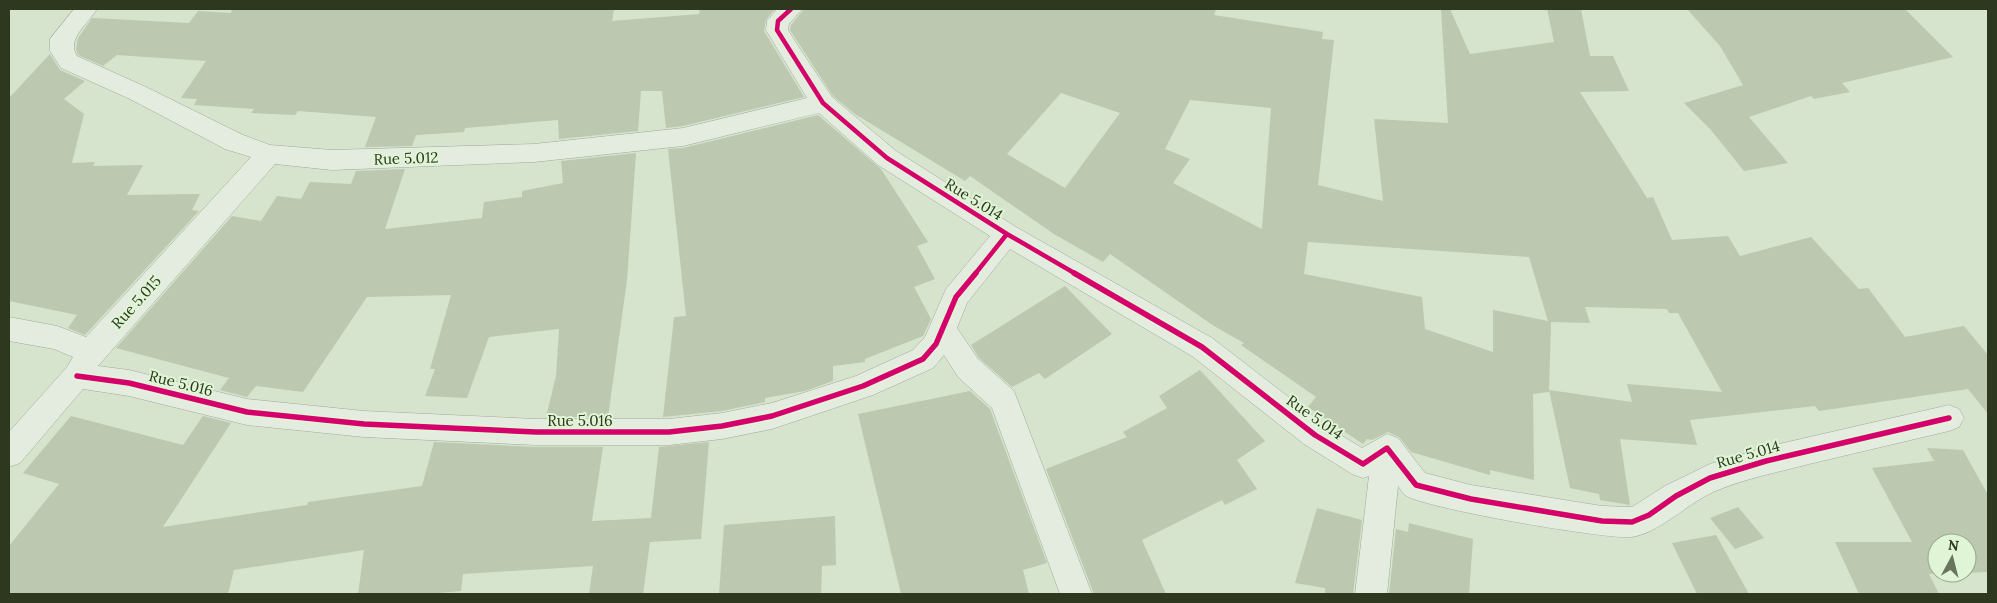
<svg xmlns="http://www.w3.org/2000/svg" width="1997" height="603" font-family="Lora,serif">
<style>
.building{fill:#bcc8af;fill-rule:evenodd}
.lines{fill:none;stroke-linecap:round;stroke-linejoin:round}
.minor-casing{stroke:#9faa97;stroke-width:1}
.minor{fill:#e4ecdf;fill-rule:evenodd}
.cycleway-far1-casing{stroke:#dff5d5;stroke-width:7}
.cycleway-casing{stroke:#dff5d5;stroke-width:9}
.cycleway-far1{stroke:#d6006c;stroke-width:4.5}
.cycleway{stroke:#d6006c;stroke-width:5.5}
.labels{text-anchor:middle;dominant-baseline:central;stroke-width:4;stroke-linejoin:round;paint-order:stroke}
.street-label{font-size:15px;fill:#2d381f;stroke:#dff5d5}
</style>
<rect width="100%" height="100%" fill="#d6e4ce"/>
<path class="building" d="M232 9H614L612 21 699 14 700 9H775L766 20 764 31 804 97 683 126 666 128 662 91H641L638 131 559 139 558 120 465 128 464 132 416 135 412 146 365 147 376 117 298 111 295 115 251 113 254 109 194 105 197 99 181 98 206 61 117 55 103 66 78 55 76 49 78 38 92 18 189 23 198 11 231 13Z
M804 9H1216L1214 15 1323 32 1322 39 1334 40 1318 185 1383 201 1374 119 1448 123 1441 9H1450L1470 54 1554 42 1547 9H1581L1590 56H1613L1629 91 1580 92 1647 198 1653 197 1672 240 1728 236 1740 256 1811 237 1859 289 1868 288 1905 337 1964 326 1988 355V414L1968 389 1819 411 1815 406 1690 420 1697 445 1620 439 1630 505 1600 500 1599 494 1570 488 1549 390 1632 402 1627 384 1722 392 1678 313H1669L1667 309 1585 307 1590 323 1551 322 1549 392 1533 394 1534 480 1490 470V475L1411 452 1399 437 1388 432 1372 440 1367 439 1363 444 1308 407 1316 397 1241 345 1244 343 1214 326 1110 254 1103 262 1054 234 970 176 965 181 855 114 833 96 790 30 791 25ZM1061 93 1120 113 1065 188 1007 154ZM1190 100 1271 108 1262 229 1173 183 1190 159 1165 149ZM1308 242 1529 257 1548 321 1493 310V352L1425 329 1422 297 1304 274Z
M1687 9H1905L1953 57 1842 83 1850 92 1814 99 1811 96 1749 117 1788 163 1744 171 1711 130 1684 103 1743 85 1720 46Z
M50 54 60 70 85 81 64 99 84 114 72 163 95 162 93 166 143 165 127 195 200 194 192 210 199 211 85 335 68 328 77 315 9 301V98Z
M818 115 881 169 928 242 917 246 935 279 914 287 931 319 923 336 865 359V362L833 366V381L805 391 765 398V402L722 411 663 417 674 317 686 316 668 149 683 148Z
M636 153 627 280 608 417H546L556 376 559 329 489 337 467 398 425 396 435 369H430L451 295 367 297 303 392 256 386 247 397 220 390 229 378 116 348 232 216 261 221 277 196 301 199 310 182 351 184 356 171 405 169 385 229 482 218 484 202 522 197V191L563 183 561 161Z
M1065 286 1112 334 1045 379 1039 373 1012 387 979 358 971 345Z
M1200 370 1265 441 1237 460 1257 489 1225 505 1222 500 1142 540 1166 594H1094L1046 469 1127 437 1123 432 1167 408 1159 396Z
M970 391 990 409 1047 563 1023 570 1029 594H901L858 414Z
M71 416 183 445 203 416 231 423 163 527 307 505 308 502 422 486 434 442 536 447H603L592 521 651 518 659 447 709 442 701 539 650 542 643 594H589L593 566 463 574 461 591 427 594H358L364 550 234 570 228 594H9V546L59 484 23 473Z
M1927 448 1963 450 1988 495V572L1967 573V543H1937V573H1958L1929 574 1939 594H1859L1835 542H1912L1872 468 1934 461Z
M1738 507 1764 538 1735 549 1710 518Z
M1317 508 1362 520 1353 594H1325V588L1295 583Z
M835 516 836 565 822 566 821 594H719L724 525Z
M1409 523 1473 539 1469 594H1389L1396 529 1408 532Z
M1716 535 1749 594H1697L1672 543Z"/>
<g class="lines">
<defs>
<path id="minor" d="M74 9H97C88 24 66 39 77 56L146 87 243 135 270 145 332 150 534 144 683 128 807 98 766 30 767 21 777 9H802L789 24 788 30 798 46 832 97 896 151 1016 227 1212 338 1326 426 1362 448 1387 434 1398 438 1425 473 1471 485 1602 506 1632 507 1665 486 1710 464 1766 447 1949 405 1959 409 1964 418 1959 427 1949 431C1902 442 1856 453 1809 464 1779 472 1747 478 1718 490 1689 501 1662 532 1632 537 1608 540 1422 508 1405 495 1402 493 1400 488 1398 486L1387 594H1355L1369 476 1363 478 1352 474 1304 444 1192 356 1010 249 967 303 957 328 978 359 1014 391 1092 594H1060L992 408 958 377 944 355 933 368 873 395 772 429 722 439 669 445H536L364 437 247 425 129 396 83 389 20 463 9 467V432L67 367 73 357 54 349 9 341V317L57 326 86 337 251 157 225 149 130 99 61 68 50 51V39ZM819 113 878 165 990 236 946 289 925 337 913 350 856 376 772 403 722 413 669 419H536L364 411 247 399 129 370 98 366 275 164 332 170 534 162 683 146Z"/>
</defs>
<use href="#minor" class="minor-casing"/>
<use href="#minor" class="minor"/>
<defs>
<path id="cycleway-far1" d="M791 9 778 21 777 30 823 103 887 158 1007 234 1076 274
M975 274 1007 234"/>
<path id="cycleway" d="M1074 273 1202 347 1315 435 1363 464 1387 448 1416 485 1471 499 1602 521 1632 522 1649 515 1676 496 1710 478 1766 461 1949 418
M77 376 129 383 247 412 364 424 536 432H669L722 426 772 416 863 386 923 359 936 344 956 297 976 273"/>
</defs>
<use href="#cycleway-far1" class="cycleway-far1-casing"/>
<use href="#cycleway" class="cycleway-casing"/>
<use href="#cycleway-far1" class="cycleway-far1"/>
<use href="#cycleway" class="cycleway"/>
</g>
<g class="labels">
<g class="street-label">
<text transform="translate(406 158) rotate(-2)">Rue 5.012</text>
<text transform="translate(974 199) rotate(32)">Rue 5.014</text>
<text transform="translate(136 302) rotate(-48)">Rue 5.015</text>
<text transform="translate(181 383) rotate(14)">Rue 5.016</text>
<text transform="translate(1315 417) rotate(35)">Rue 5.014</text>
<text x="580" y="420">Rue 5.016</text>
<text transform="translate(1748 454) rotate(-16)">Rue 5.014</text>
</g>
</g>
<rect width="1997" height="603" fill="none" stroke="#2d381f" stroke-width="20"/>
<g transform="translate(1952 558) rotate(7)"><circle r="24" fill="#dff5d5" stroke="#98a98c"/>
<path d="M0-4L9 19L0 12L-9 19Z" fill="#68745c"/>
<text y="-8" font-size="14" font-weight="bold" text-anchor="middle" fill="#2d381f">N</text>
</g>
</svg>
